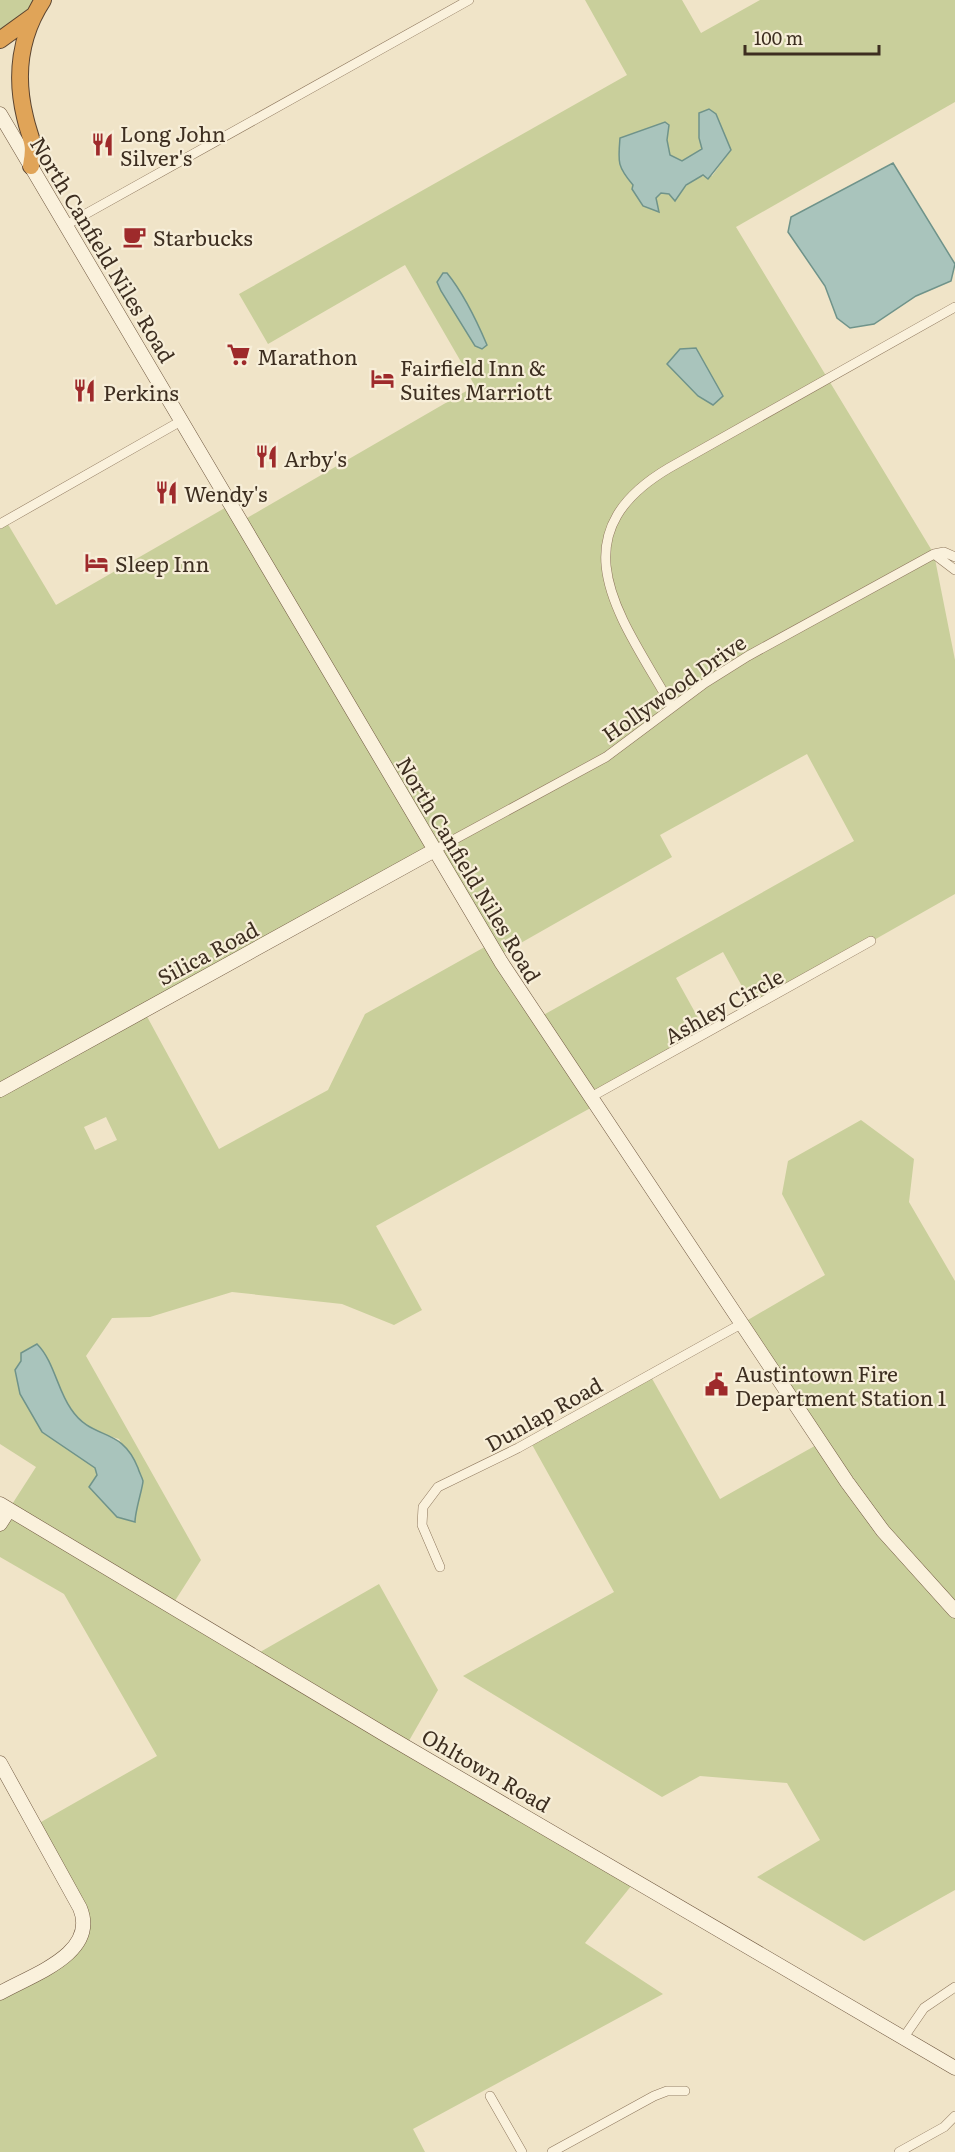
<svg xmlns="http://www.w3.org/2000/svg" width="955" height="2152" font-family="Literata,serif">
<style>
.green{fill:#c9cf9b;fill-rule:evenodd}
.water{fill:#a9c4bc;stroke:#6f938a;stroke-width:1.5}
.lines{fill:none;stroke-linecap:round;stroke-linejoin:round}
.street-casing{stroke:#8d765c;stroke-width:10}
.secondary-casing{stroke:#6f573f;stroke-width:15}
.highway-casing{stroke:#5b4430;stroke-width:18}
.street{stroke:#faf1dc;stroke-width:9}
.secondary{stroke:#faf1dc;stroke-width:14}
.highway{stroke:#e0a458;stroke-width:16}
.labels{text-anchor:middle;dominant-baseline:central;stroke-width:4.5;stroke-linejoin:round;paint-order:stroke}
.poi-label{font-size:21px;fill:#3d2e20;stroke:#f7eed8;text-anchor:start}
.street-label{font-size:21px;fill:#3d2e20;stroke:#f7eed8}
</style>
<rect width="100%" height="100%" fill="#f0e4c8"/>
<path class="green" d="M0 0H36L23 16 0 35Z
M585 0H682L701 33 760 0H955V102L736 227 934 554 955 660V894L754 1008 723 952 676 978 707 1034 591 1097 596 1105 376 1226 422 1310 394 1325 342 1304 232 1292 150 1317 112 1318 86 1356 201 1560 171 1607 253 1656 379 1584 438 1690 406 1746 636 1880 585 1943 663 1994 413 2129 425 2152H0V1993L64 1957 84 1930 34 1826 157 1756 64 1594 0 1557V1504L9 1509 36 1467 0 1444V524L6 521 56 605 230 505 240 522 475 386 405 265 268 344 239 294 627 75ZM716 114 731 150 712 176C696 174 687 183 678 196L661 193 656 198 659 211 643 206 632 189 634 185C617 167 618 163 620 138L669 126 667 140 670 155 682 161 702 149 699 138ZM454 282 487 345 475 346 464 326ZM807 754 854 841 538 1018 498 956 672 857 660 835ZM434 852 490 944 365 1014 328 1090 219 1149 144 1011ZM106 1117 117 1140 95 1150 84 1127ZM21 1361 58 1383 72 1411 93 1431 119 1439 143 1482 136 1505 89 1487 97 1475 95 1468 71 1451 15 1370Z
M861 1120 914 1159 909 1202 955 1281V1890L864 1941 757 1877 820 1840 787 1783 700 1776 662 1797 463 1676 614 1592 530 1441 650 1375 720 1499 820 1443 741 1324 825 1275 782 1194 788 1161Z"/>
<path class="water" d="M709 109 716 114 731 150 708 179 703 175 686 185 675 201 669 194 661 193 656 198 659 212 643 206 632 189 633 185C617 166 618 162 620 138L665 122 669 125 667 140 670 155 682 161 702 149 699 138V113Z
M893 163 955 264 951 281 916 296 874 324 850 328 837 318 825 286 788 232 791 217Z
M443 273H447C464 294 476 319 487 345L482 349 475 346 441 291 437 282Z
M696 348 723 396 713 405 698 396 667 364 680 349Z
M37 1344C54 1361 57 1389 71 1409 93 1442 121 1425 138 1468 139 1472 142 1477 143 1481 143 1487 135 1511 135 1522L117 1517 89 1487 97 1475 95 1468 42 1432 20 1394 15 1370 21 1361V1353Z"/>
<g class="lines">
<defs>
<path id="street" d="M66 225 469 0
M0 524 181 421
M955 557 944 552 934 554 955 570
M672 707C624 621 552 537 669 468L955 307
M433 851 606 757 705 683 748 656 934 554
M591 1097 871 941
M440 1567 422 1525 423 1507 438 1487 518 1448 741 1324
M904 2037 924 2008 955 1987
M490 2096 522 2152
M552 2152 654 2096 667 2091H685
M899 2152 944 2127 955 2116"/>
<path id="secondary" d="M0 114 501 962 847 1482 883 1531 955 1611
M0 1090 433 851
M0 1504 389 1737 955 2068
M0 1524 9 1510
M0 1763 80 1908C99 1954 31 1975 0 1993"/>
<path id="highway" d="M0 40 33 16
M31 166C36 141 30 140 25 117 15 76 20 35 43 0"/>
</defs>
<use href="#street" class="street-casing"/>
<use href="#secondary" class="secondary-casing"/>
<use href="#highway" class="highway-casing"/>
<use href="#street" class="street"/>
<use href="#secondary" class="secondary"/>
<use href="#highway" class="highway"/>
</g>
<defs>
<symbol id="restaurant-bare" viewBox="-9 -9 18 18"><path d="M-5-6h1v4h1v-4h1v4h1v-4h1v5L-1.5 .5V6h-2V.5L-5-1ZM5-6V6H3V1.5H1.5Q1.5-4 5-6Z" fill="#9e2a2b" stroke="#f7eed8" stroke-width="2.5" paint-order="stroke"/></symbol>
<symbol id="cafe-bare" viewBox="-9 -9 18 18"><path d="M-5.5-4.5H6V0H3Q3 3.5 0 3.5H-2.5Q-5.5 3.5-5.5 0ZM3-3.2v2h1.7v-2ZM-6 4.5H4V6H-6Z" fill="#9e2a2b" stroke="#f7eed8" stroke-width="2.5" paint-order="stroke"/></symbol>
<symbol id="supermarket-bare" viewBox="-9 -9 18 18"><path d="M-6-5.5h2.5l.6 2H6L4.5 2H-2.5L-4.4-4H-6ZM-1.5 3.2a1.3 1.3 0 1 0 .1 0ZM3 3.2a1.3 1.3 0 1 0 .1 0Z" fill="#9e2a2b" stroke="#f7eed8" stroke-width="2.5" paint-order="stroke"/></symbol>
<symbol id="hotel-bare" viewBox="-9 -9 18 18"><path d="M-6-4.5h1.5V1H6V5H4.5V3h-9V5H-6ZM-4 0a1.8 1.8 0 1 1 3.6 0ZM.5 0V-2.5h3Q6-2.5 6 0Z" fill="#9e2a2b" stroke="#f7eed8" stroke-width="2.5" paint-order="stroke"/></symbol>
<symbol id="civic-bare" viewBox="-9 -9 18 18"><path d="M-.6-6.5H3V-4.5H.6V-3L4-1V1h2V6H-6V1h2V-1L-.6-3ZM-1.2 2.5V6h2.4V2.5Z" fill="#9e2a2b" stroke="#f7eed8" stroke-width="2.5" paint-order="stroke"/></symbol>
</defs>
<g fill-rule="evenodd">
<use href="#restaurant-bare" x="86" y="128" width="33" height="33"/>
<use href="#cafe-bare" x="118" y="220" width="33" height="33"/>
<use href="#supermarket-bare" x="222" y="338" width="33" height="33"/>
<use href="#hotel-bare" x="366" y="362" width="33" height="33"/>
<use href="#restaurant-bare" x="68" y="374" width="33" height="33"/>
<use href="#restaurant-bare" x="250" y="440" width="33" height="33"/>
<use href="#restaurant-bare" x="150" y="476" width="33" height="33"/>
<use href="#hotel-bare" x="80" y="546" width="33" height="33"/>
<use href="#civic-bare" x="700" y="1368" width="33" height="33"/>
</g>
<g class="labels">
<g class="poi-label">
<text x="120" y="132">Long John<tspan x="120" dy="24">Silver's</tspan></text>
<text x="153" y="236">Starbucks</text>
<text x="257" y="355">Marathon</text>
<text x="400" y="366">Fairfield Inn &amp;<tspan x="400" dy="24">Suites Marriott</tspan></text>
<text x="103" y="391">Perkins</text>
<text x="284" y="457">Arby's</text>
<text x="184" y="492">Wendy's</text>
<text x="115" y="562">Sleep Inn</text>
<text x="735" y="1372">Austintown Fire<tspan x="735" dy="24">Department Station 1</tspan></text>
</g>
<g class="street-label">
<text transform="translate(104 249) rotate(59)">North Canfield Niles Road</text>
<text transform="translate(673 687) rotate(-35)">Hollywood Drive</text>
<text transform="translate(470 869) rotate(59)">North Canfield Niles Road</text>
<text transform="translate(207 952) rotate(-28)">Silica Road</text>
<text transform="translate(723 1005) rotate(-29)">Ashley Circle</text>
<text transform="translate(543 1413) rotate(-29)">Dunlap Road</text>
<text transform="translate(487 1769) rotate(30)">Ohltown Road</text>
</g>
</g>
<path d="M745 45v9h134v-9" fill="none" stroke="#3d2e20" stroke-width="3"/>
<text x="754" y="45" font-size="18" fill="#3d2e20" stroke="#f7eed8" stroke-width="4.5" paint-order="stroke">100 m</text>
</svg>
